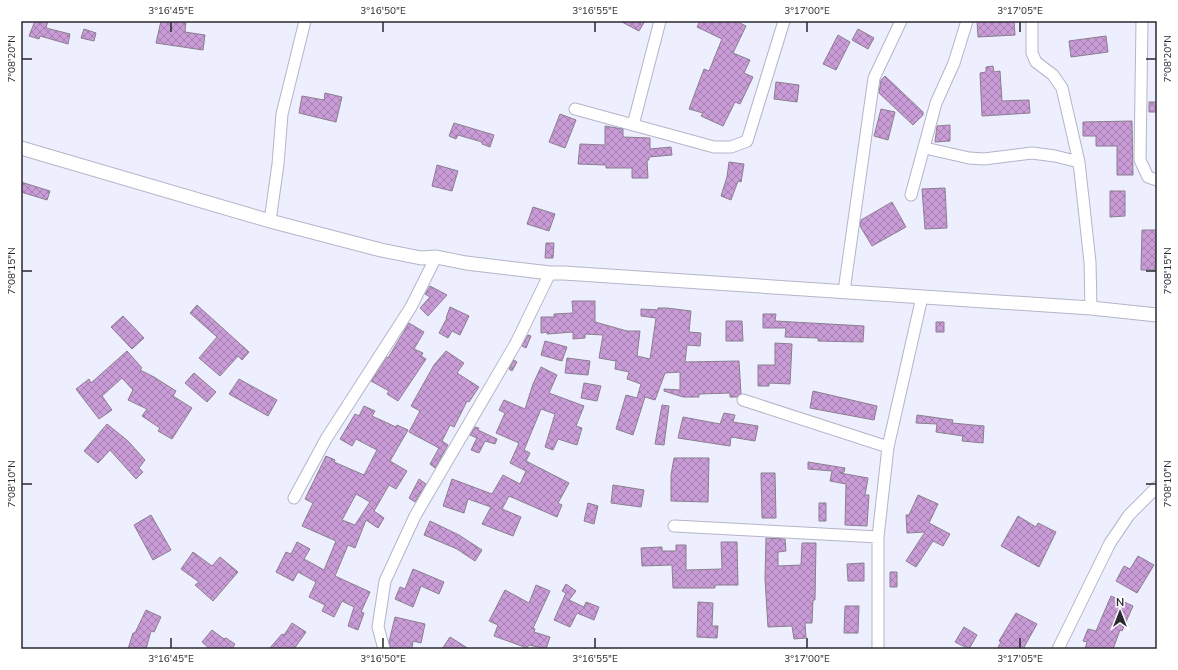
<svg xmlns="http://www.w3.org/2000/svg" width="1178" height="670" font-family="'Nunito Sans',sans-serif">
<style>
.building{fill:url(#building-cross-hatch);stroke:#8a7f8e;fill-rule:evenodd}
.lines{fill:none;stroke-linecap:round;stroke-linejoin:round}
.minor-casing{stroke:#b4b5c8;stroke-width:13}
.major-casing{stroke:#b4b5c8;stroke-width:15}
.minor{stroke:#fff;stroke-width:11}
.major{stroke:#fff;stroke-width:13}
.ticks{fill:none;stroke:#292930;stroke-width:1.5}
.neatline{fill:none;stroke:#292930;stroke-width:1.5}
.ticks-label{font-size:10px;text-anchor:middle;fill:#292930}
</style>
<defs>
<pattern id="building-cross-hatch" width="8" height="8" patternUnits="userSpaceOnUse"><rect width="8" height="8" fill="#c99cd8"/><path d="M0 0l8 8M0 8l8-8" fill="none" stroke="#a37fb0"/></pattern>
</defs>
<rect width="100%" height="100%" fill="#edeefe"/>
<path class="building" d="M35 21H48L46 28 70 34 68 44 40 36 39 39 29 36Z
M161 21H186L185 32 205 35 203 50 156 43Z
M620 21H645L639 31Z
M700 21H736L746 26 733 53 750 60 744 73 753 77 740 104 735 102 723 126 701 116 703 113 689 109 704 69 709 71 722 39 697 27Z
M977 21H1014L1015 35 978 37Z
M84 29 96 33 94 41 81 38Z
M858 29 874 38 868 49 852 40Z
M838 35 850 42 836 70 823 64Z
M1106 36 1108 52 1071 57 1069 41Z
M993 66 994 72 1000 71 1002 101 1029 100 1030 113 982 116 980 73 986 72V67Z
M885 76 923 112V115L913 125 879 93 881 80Z
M776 82 799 85 797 102 774 99Z
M325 93 342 97 336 122 299 113 302 96 324 100Z
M1149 102H1157V112H1149Z
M881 109 895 112 888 140 874 136Z
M560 114 576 120 565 148 549 142Z
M1132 121 1133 175H1117V146H1096V136H1083V122Z
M454 123 494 135 490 147 482 144V142L458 135 456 139 449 136Z
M950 125V141L935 142 937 126Z
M605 126 623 129V137L650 138V149L671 147 672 155 649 157V160H647L648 178H632V168H606V165L578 164 580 144 605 145Z
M729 162 744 164 741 182 738 181 731 200 721 196 727 177Z
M437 165 458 171 452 191 432 186Z
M21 182 50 191 47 200 21 192Z
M945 188 947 228 925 229 922 189Z
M1110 191H1125V216L1110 217Z
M892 202 906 227 872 246 860 226 861 220Z
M533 207 555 214 549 231 527 224Z
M1142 230H1157L1155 270H1141Z
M546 243H554L553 258H545Z
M430 286 447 295 428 316 420 308 430 297 425 294Z
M572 301H595V322L627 331H640L637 356 650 359 656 318 641 316V309L658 310V308H667L691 311 689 332 701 333 700 346 687 345 685 362 739 361 741 394 737 397H730V393L699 394V397H683L664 391V389L680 390V372L665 373 655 400 645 397 633 435 616 429 626 395 637 398 641 384 627 379 629 372 615 369 616 361 599 358 603 335 585 334V338L573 339V332L547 334V332L541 333V317H554V314L573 313Z
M197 305 249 352 242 360 238 356 220 376 199 358 217 337 190 313Z
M450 307 469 316 460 335 452 331 448 338 439 333 447 318H446Z
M763 314H776L775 321 864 326 863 342 818 341V338L785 337 786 328H763Z
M123 316 144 338 132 349 111 327Z
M726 321H742L743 341H726Z
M936 322H944V332H936Z
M409 323 424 332 414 349 423 353 421 356 426 359 398 401 387 394 389 391 371 381 387 357 388 358Z
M528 335 531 336 526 348 522 346Z
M545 341 567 347 562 361 541 355Z
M775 343 792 344 790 384 769 383V386H758V365H775Z
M127 351 142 368 140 370 154 377 176 391 173 396 192 408 172 439 158 431 160 428 142 416 147 409 128 400 133 390 122 378 102 396 112 410 99 419 76 389 89 379 91 383Z
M446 351 464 363 457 373 479 387 469 402 467 401 454 427 450 425 442 441 448 445 435 468 430 464 439 448 409 432 420 411 411 406 434 365Z
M567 358 590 361 588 375 565 373Z
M514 360 517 362 512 371 509 369Z
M541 367 557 375 549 393 584 406 576 426 582 428 577 445 558 439 553 450 545 447 555 414 541 409 524 450 530 453 526 461 569 483 558 503 562 505 557 517 509 496 502 509 521 517 513 536 482 524 491 507 468 499 464 513 443 506 452 479 492 494 503 475 520 484 526 471 510 463 519 443 496 433 505 413 499 410 504 400 525 409 533 384Z
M194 373 216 392 207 402 185 383Z
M239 379 277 400 268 416 229 394Z
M584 383 601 386 597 401 581 398Z
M813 391 877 406 874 420 810 408Z
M662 405 669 406 664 445 655 444Z
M364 406 375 411 372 416 396 427 397 425 408 430 390 461 407 471 396 489 389 485 374 511 384 518 378 528 366 520 355 548 348 545 335 576 370 592 361 612 364 613 358 630 348 626 354 607 342 601 334 617 322 611 325 605 309 597 316 582 298 572 293 581 276 572 286 552 291 554 297 542 310 549 304 559 324 570 336 541 302 526 313 503 305 499 326 456 335 460 334 462 364 475 377 450 356 439 352 446 340 439 355 414 359 416ZM356 494 370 502 355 525 342 520Z
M724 413 735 415 733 422 758 426 755 441 731 437 730 446 678 438 683 417 720 424Z
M917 415 953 420 952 423 984 426 983 443 962 441 963 436 936 432 937 424 916 423Z
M107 424 128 441 145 460 139 468 143 472 136 479 110 450 98 463 84 451Z
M475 427 479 428 478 430 497 439 495 444 485 441 479 453 471 450 477 438 470 435Z
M674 458H709L708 502 671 501V475Z
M808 462 845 468 844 472 840 473 868 478 865 495H869L867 526 845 525 846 484 830 481 832 471 808 469Z
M761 473H775L776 518H762Z
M419 479 426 484 415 502 409 498Z
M613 485 644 490 641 507 611 503Z
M918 495 938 504 929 523 950 534 943 546 933 541 916 567 906 561 925 532 907 533 906 515H909Z
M588 503 598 506 594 524 584 521Z
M819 503H826V521H819Z
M151 515 171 550 153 560 134 525Z
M1018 516 1036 527 1038 523 1056 532 1039 567 1001 546Z
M430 521 459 535 482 550 475 561 457 549 424 535Z
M766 538 785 539 786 551 778 552V566L801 565 802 543H816L815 600H813L812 623H805L806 638 794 639 792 626 768 627 765 579Z
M721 542H737L738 585H715V588H673L672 565 642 566 641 548 662 547V551H676V545H686V570L722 569Z
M193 552 212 566 220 557 238 572 213 601 195 585 199 582 181 569Z
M1138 556 1154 565 1137 593 1116 581 1124 566 1130 569Z
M864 563V581H848L847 564Z
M413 569 444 582 439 594 421 586 413 607 395 599 400 587 405 589Z
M890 572H897V587H890Z
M566 584 576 591 569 600 584 607 586 602 599 607 594 620 577 613 570 627 554 620 566 593 562 591Z
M536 585 550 591 533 628 535 629 534 632 550 637 546 649 529 645 527 648 494 636 498 625 489 621 505 590 529 603Z
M1111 596 1133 606 1122 631 1120 630 1113 649H1085L1087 642 1083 641 1088 629 1096 631Z
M698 602 713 603 712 626H718L717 638 697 637Z
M845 606H859L858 633H844Z
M146 610 161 617 154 632 151 631 146 649H128L133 633H135Z
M1016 613 1037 624 1023 649H997L1001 642 999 641Z
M395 617 425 624 421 643 413 641 412 649H391L389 642Z
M292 623 306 632 294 649H269L282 634 284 635Z
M964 627 977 635 969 649 955 642Z
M212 630 224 639 226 638 235 644 232 649H210L202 642Z
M450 637 469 649H442Z"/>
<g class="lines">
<defs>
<path id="minor" d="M1032 21V53L1036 62 1053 75 1062 88 1079 162 1090 262 1091 308
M1142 21 1140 160 1148 177 1157 180
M575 109 714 147H731L747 141 784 21
M633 125 660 21
M925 148 969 158 984 159 1032 153 1055 156 1079 162
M911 195 936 103 954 63 967 21
M270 221 278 164 282 114 305 21
M844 291 874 78 901 21
M743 400 888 447
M294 498 326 439 411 307 436 257
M674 526 878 537
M384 649 378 627 385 581 415 516 516 343 550 273
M878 649V537L888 447 922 297
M1058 649 1110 543 1129 515 1157 487"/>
<path id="major" d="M21 148 270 221 381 250 421 258 436 257 466 263 550 273H564L1091 308 1157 315"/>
</defs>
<use href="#minor" class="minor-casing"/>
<use href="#major" class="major-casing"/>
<use href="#minor" class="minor"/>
<use href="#major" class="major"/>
</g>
<path class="ticks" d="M171 22V32M383 22V32M595 22V32M807 22V32M1020 22V32M22 59H32M1146 59H1156M22 271H32M1146 271H1156M22 484H32M1146 484H1156M171 638V648M383 638V648M595 638V648M807 638V648M1020 638V648"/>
<rect width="1178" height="670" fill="none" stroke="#ffffff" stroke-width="44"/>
<g transform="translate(1120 612)" stroke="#ffffff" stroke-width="3" paint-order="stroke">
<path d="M0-3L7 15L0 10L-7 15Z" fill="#292930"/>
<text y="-6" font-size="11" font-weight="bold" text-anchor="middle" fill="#292930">N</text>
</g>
<rect x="22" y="22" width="1134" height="626" class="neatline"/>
<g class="ticks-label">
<text x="171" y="14">3°16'45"E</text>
<text x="383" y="14">3°16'50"E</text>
<text x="595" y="14">3°16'55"E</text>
<text x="807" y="14">3°17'00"E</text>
<text x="1020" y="14">3°17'05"E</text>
<text transform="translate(11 59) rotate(-90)" y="4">7°08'20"N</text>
<text transform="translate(1167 59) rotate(-90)" y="4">7°08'20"N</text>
<text transform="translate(11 271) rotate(-90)" y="4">7°08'15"N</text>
<text transform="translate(1167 271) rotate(-90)" y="4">7°08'15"N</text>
<text transform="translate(11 484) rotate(-90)" y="4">7°08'10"N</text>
<text transform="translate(1167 484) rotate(-90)" y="4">7°08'10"N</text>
<text x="171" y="662">3°16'45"E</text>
<text x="383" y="662">3°16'50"E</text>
<text x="595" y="662">3°16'55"E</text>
<text x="807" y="662">3°17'00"E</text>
<text x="1020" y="662">3°17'05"E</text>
</g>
</svg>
